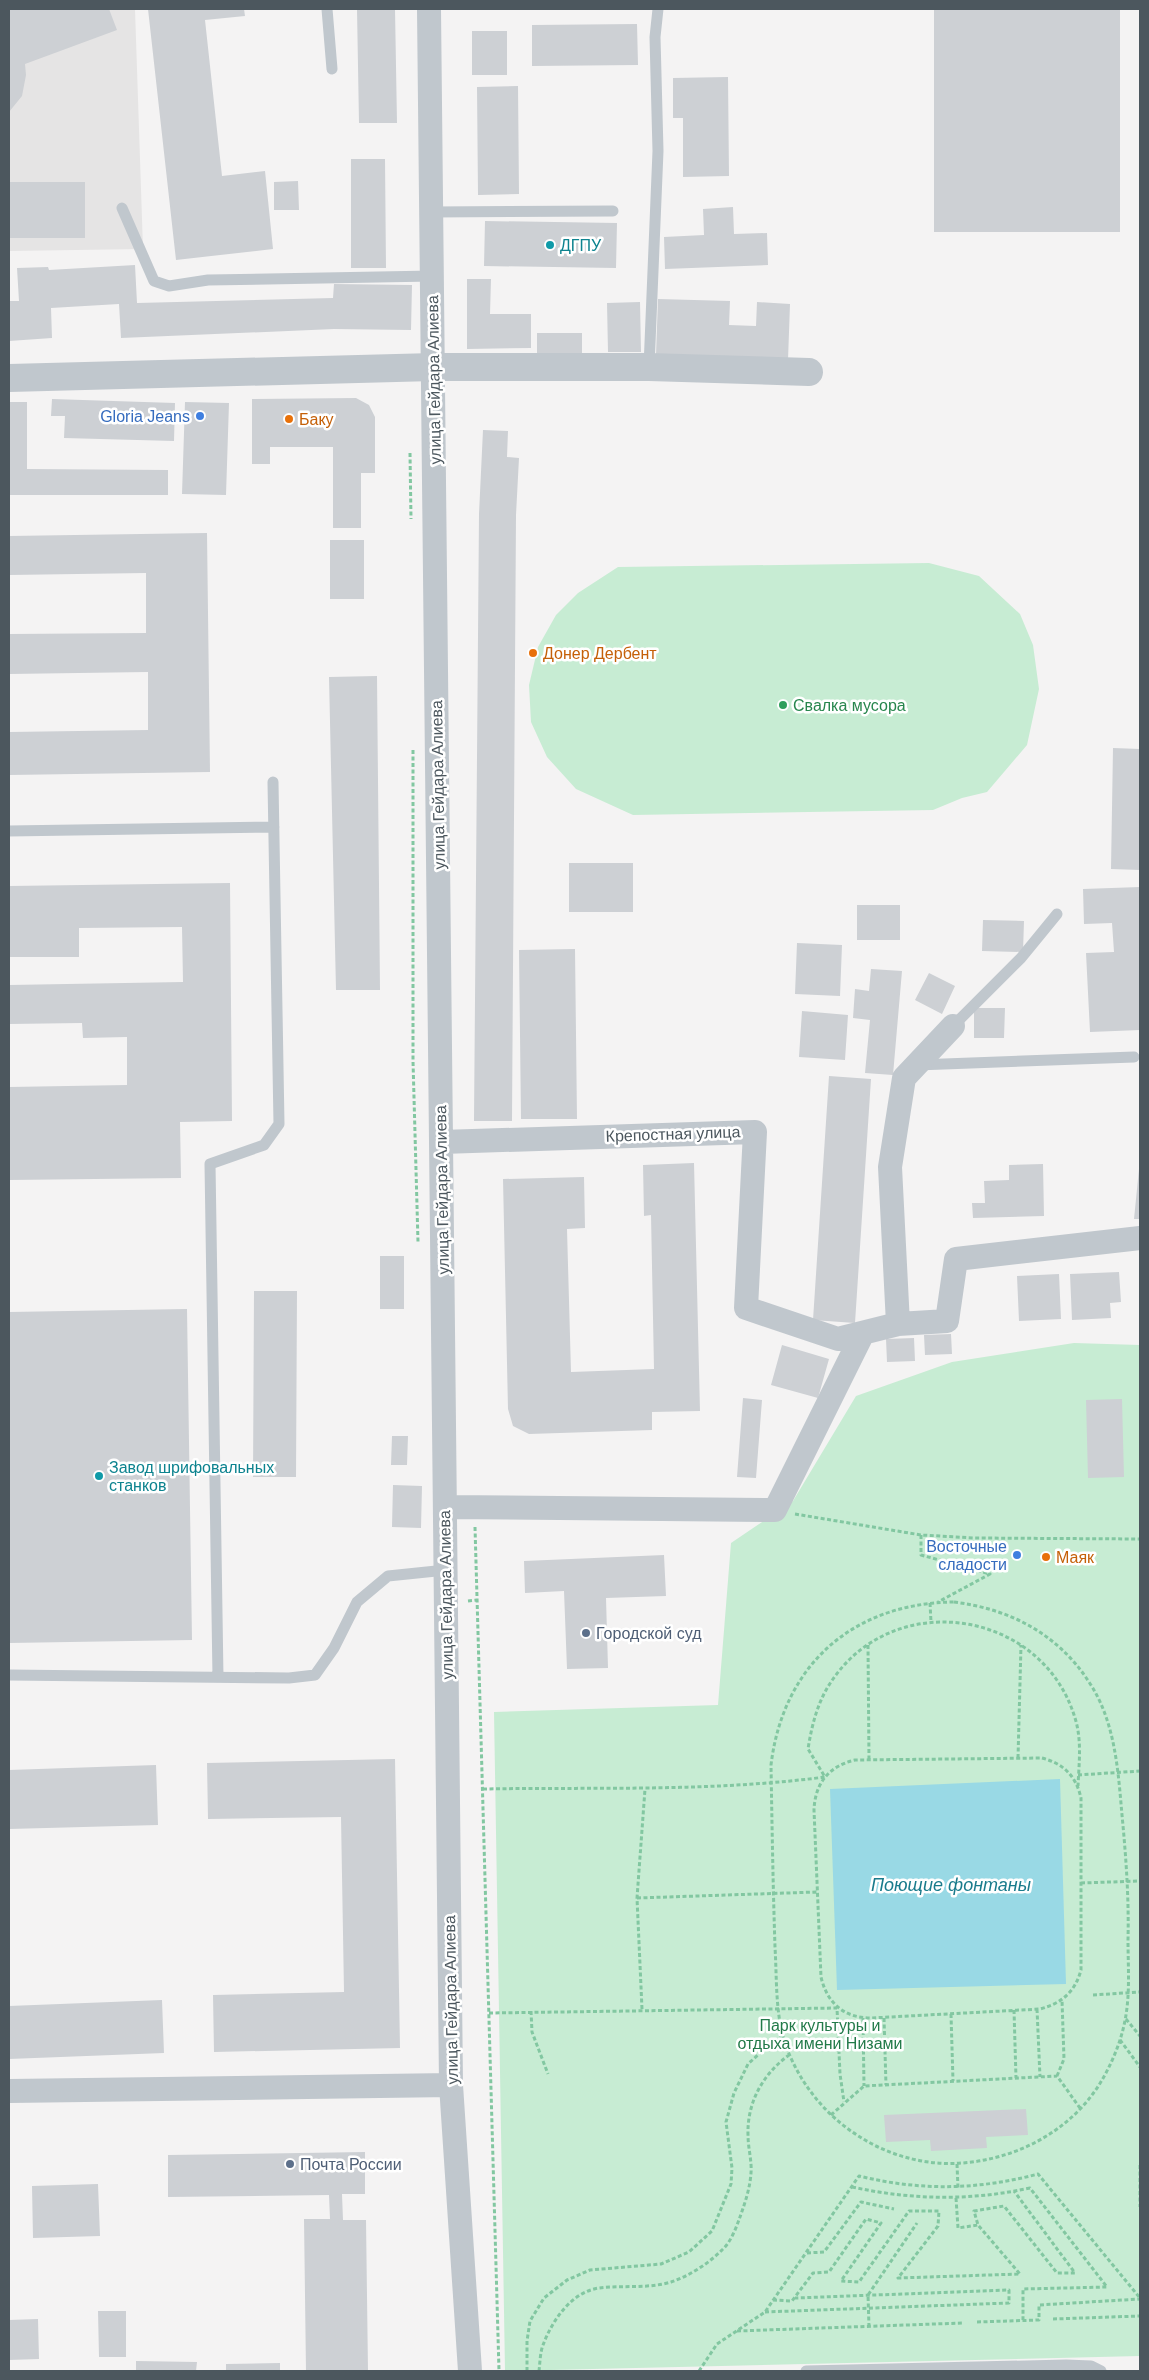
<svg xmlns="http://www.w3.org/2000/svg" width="1149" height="2380" font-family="Arial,sans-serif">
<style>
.education{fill:#e5e4e4}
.green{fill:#c7ecd3}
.water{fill:#99d9e5}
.building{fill:#cdd0d4}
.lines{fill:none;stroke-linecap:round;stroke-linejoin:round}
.path{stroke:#82c7a1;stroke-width:3;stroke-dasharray:4 2.5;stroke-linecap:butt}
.service{stroke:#c0c7cd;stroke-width:11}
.minor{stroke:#c0c7cd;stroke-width:24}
.tertiary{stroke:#c0c7cd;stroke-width:28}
.culture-dot{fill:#0f9aa8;stroke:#fff;stroke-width:2}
.shop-dot{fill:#3f7fe0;stroke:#fff;stroke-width:2}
.food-dot{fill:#e8710a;stroke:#fff;stroke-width:2}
.leisure-dot{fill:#2e9e5b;stroke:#fff;stroke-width:2}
.service-dot{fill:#5c6f8a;stroke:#fff;stroke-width:2}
.labels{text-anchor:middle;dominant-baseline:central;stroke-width:5;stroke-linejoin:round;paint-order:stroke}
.culture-label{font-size:16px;fill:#0d838f;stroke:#fff;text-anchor:start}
.street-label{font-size:16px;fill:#4c575e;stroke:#fff}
.shop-label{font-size:16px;fill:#366cbe;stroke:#fff;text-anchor:end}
.food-label{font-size:16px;fill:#c56008;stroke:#fff;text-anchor:start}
.leisure-label{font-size:16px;fill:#27864d;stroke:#fff;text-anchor:start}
.service-label{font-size:16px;fill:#4e5e75;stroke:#fff;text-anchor:start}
.park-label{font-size:16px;fill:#227a49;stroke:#fff}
.water-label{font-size:18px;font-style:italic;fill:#1a7b8c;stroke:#fff}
</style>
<rect width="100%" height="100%" fill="#f4f3f3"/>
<path class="education" d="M9 9H135L143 249 9 251Z"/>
<path class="green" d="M929 563 979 576 1020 614 1033 645 1039 689 1027 745 987 792 962 798 933 810 633 815 576 789 547 757 531 722 529 685 538 647 556 615 578 593 618 567Z
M1074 1343 1140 1345V2356L505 2371 494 1712 718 1705 731 1543 793 1501 856 1396 952 1362Z"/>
<path class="water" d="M1060 1779 1066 1984 837 1990 830 1789Z"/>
<path class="building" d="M9 9H109L117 30 25 64 26 75 22 96 9 112Z
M148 9H244L245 16 205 20 222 176 265 171 273 249 176 260Z
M357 9H395L397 123H359Z
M934 9H1120V232H934Z
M637 24 638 65 532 66V25Z
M472 31H507V75H472Z
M728 77 729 176 683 177V118H673V78Z
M518 86 519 194 478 195 477 87Z
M351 159H385L386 268H351Z
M298 181 299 210H274V182Z
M9 182H85V238H9Z
M733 207 734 234 767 233 768 265 665 269 664 237 704 235 703 209Z
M485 221 617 223 616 268 484 266Z
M135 265 137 303 333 298 334 284 412 285 411 330 334 329 121 338 119 304 51 308 52 338 9 341V301H19L17 268 48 267 49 270Z
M467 279H491L490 314H531V348L467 349Z
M658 299 730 301 729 325 756 326 757 302 790 304 788 360 656 355Z
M640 302 641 352H608L607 303Z
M537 333H582V356H537Z
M356 398 369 405 375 417V473H361V528H333V447H270V464H252V399Z
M52 399 175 403 174 441 64 438 65 416H51Z
M9 402H27V469L168 470V495H9Z
M185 402 229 403 226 495 182 494Z
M483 430 508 431 507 457 519 458 516 515 512 1121H474L479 514Z
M207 533 210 772 9 775V732L148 730V672L9 674V634L146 633V573L9 575V536Z
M330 540H364V599H330Z
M377 676 380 990H336L329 677Z
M1113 748 1140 749V870L1111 869Z
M569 863H633V912H569Z
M230 883 232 1121 180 1122 181 1178 9 1180V1087L127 1085V1037L83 1038 82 1023 9 1024V985L183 982 182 927 79 928V957H9V886Z
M1140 887V1030L1090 1032 1086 953 1114 952 1112 923 1084 924 1083 889Z
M857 905H900V940H857Z
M983 920 1024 921 1023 952 982 951Z
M797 943 842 945 840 996 795 994Z
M575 949 577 1119H521L519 950Z
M871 969 902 971 893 1075 865 1073 870 1020 853 1018 855 989 869 991Z
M929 973 955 986 942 1014 915 1000Z
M974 1008H1005L1004 1038H974Z
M802 1011 848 1015 845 1060 799 1057Z
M829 1076 871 1079 855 1323 813 1320Z
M694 1163 700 1411 652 1412V1430L529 1434 513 1426 508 1409 503 1179 584 1177 585 1228 567 1229 571 1372 654 1369 651 1215 644 1216 643 1165Z
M1043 1164 1044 1216 973 1218 972 1203H985L984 1181 1009 1180V1165Z
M1139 1169H1140V1219H1134Z
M380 1256H404V1309H380Z
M1119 1272 1121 1302 1110 1303 1111 1318 1072 1320 1070 1274Z
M1059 1274 1061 1319 1019 1321 1017 1276Z
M254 1291H297L296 1477H253Z
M187 1309 192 1640 9 1643V1312Z
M951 1334 952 1354 925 1355 924 1335Z
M914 1338 915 1361 887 1362 886 1339Z
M782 1345 829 1359 818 1398 771 1385Z
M743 1398 762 1400 756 1478 737 1477Z
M1122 1399 1124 1477 1088 1478 1086 1400Z
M392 1436H408L407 1465H391Z
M393 1485 422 1486 421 1528 392 1527Z
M664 1555 666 1596 606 1598 608 1668 567 1669 564 1591 525 1593 524 1561Z
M395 1759 400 2048 214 2052 213 1995 344 1992 341 1817 208 1819 207 1763Z
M156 1765 158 1825 9 1829V1770Z
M162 2000 164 2053 9 2059V2006Z
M1026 2109 1028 2135 986 2137 987 2148 931 2151 930 2140 886 2142 884 2115Z
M365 2152V2194H342L343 2220H366L368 2371H306L304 2219H330L329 2195 168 2197V2155Z
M98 2184 100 2236 33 2238 32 2186Z
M98 2311H126V2357H99Z
M38 2319 39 2359 9 2360V2320Z
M136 2361 197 2362 196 2371H136Z
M280 2363V2371H226V2364Z"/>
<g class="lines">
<path class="path" d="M410 453 411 519
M413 750V1061L418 1242
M795 1514 921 1535 974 1538 1140 1539
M475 1527 499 2371
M921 1535V1555L990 1574 938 1602
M468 1601 478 1600
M954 1602C1010 1609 1058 1634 1089 1682 1115 1721 1118 1769 1122 1815 1126 1857 1129 1898 1128 1940 1128 1965 1130 1990 1126 2015 1122 2040 1112 2064 1099 2085 1069 2132 1016 2159 962 2163 927 2166 890 2156 860 2137 826 2116 800 2084 786 2046 775 2015 777 1980 775 1947 773 1886 772 1825 771 1765 783 1665 853 1603 954 1602Z
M930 1603 931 1622
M868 1645 869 1760
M1018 1758 1021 1645
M1042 1758C1064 1764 1076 1776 1081 1798V1970C1075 1992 1062 2003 1040 2009L871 2018C844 2018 827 2003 821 1977L814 1810C815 1783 829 1766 855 1760Z
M1078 1775 1140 1771
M483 1789C597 1787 711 1792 825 1777L808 1749C812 1724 818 1700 833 1679 897 1587 1043 1611 1075 1718 1082 1740 1079 1763 1078 1786
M1081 1883 1140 1881
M637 1898 817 1892
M1093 1995 1140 1992
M642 2009 637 1898 645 1789
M1037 2009 1040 2077
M1014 2010 1016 2078
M531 2011 532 2032 548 2074
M489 2013 837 2008 840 2074 844 2102
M951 2014 953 2081
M863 2018 864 2086
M884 2018 886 2085
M1126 2019 1140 2036
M1120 2040 1140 2067
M1057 2076 1064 2059 1062 2000
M831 2115 864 2086 1057 2076 1080 2108
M957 2164 958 2188
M1140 2165V2207
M852 2187C912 2200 970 2201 1030 2188L1107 2287 1023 2289V2320
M956 2198 958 2228 978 2225
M807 2253 824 2252 861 2202 894 2209
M773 2300 792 2301 813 2273 829 2272 866 2219 881 2223 841 2281 859 2282 909 2211H939L938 2226 898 2278 1020 2274 978 2225 974 2211 1004 2206 1057 2273H1075L1014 2191
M765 2312 1009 2303V2290L795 2298
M1053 2319 1140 2316
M977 2322 1039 2320V2305L1140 2299
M869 2327 868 2295 917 2223
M737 2331 963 2323
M527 2371V2341L530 2321 544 2298 567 2280 590 2270 661 2264 689 2252 712 2231 731 2184 732 2168 726 2122 734 2093 748 2064 772 2042 783 2036
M539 2371C540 2363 540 2353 543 2345 552 2321 571 2292 599 2288 622 2285 648 2289 671 2282 689 2276 708 2264 722 2250 731 2242 736 2228 740 2217 745 2203 750 2188 751 2173 752 2161 748 2148 748 2135 747 2102 763 2074 789 2055
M699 2371 717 2344 765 2312 859 2176C920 2191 978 2190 1038 2174L1140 2298"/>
<path class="service" d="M327 9 332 69
M122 208 154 281 169 286 208 280 433 276
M432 212 613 211
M649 367 658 151 655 37 658 9
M9 831 274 827
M953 1026 1021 958 1057 914
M917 1065 1134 1057
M9 1675 289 1678 315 1675 334 1648 357 1602 388 1576 446 1570
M218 1677 210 1164 264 1145 279 1124 273 782
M1066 2365 1091 2366 1101 2371
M806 2371 1066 2365V2371"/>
<path class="minor" d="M429 9 451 2085 470 2371
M442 1142 755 1132 746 1308 838 1339 898 1324 890 1167 904 1078 953 1026
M898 1324 947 1321 956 1259 1140 1238
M445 1507 775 1510 863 1333
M9 2091 451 2085"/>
<path class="tertiary" d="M9 378 434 367H649L809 372"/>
</g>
<g class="culture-dot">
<circle cx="550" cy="245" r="5"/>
<circle cx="99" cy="1476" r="5"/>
</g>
<g class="shop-dot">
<circle cx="200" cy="416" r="5"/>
<circle cx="1017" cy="1555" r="5"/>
</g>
<g class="food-dot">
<circle cx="289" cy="419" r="5"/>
<circle cx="533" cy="653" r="5"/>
<circle cx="1046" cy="1557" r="5"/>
</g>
<circle class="leisure-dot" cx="783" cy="705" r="5"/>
<g class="service-dot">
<circle cx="586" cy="1633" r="5"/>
<circle cx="290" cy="2164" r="5"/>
</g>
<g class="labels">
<g class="culture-label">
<text x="560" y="245">ДГПУ</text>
<text x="109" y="1467">Завод шрифовальных<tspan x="109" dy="18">станков</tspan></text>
</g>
<g class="street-label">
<text transform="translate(434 380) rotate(-91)">улица Гейдара Алиева</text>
<text transform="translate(438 785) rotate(-91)">улица Гейдара Алиева</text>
<text transform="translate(673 1134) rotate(-2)">Крепостная улица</text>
<text transform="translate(442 1190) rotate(-91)">улица Гейдара Алиева</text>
<text transform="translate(446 1595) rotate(-91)">улица Гейдара Алиева</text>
<text transform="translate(451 2000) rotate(-91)">улица Гейдара Алиева</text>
</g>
<g class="shop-label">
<text x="190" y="416">Gloria Jeans</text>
<text x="1007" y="1546">Восточные<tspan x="1007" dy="18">сладости</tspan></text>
</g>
<g class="food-label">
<text x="299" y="419">Баку</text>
<text x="543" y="653">Донер Дербент</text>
<text x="1056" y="1557">Маяк</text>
</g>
<g class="leisure-label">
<text x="793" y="705">Свалка мусора</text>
</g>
<g class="service-label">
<text x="596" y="1633">Городской суд</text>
<text x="300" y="2164">Почта России</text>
</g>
<g class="park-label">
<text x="820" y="2025">Парк культуры и<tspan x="820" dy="18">отдыха имени Низами</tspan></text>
</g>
<g class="water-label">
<text x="951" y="1885">Поющие фонтаны</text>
</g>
</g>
<rect width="1149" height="2380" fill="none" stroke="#4c575e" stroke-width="20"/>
</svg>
